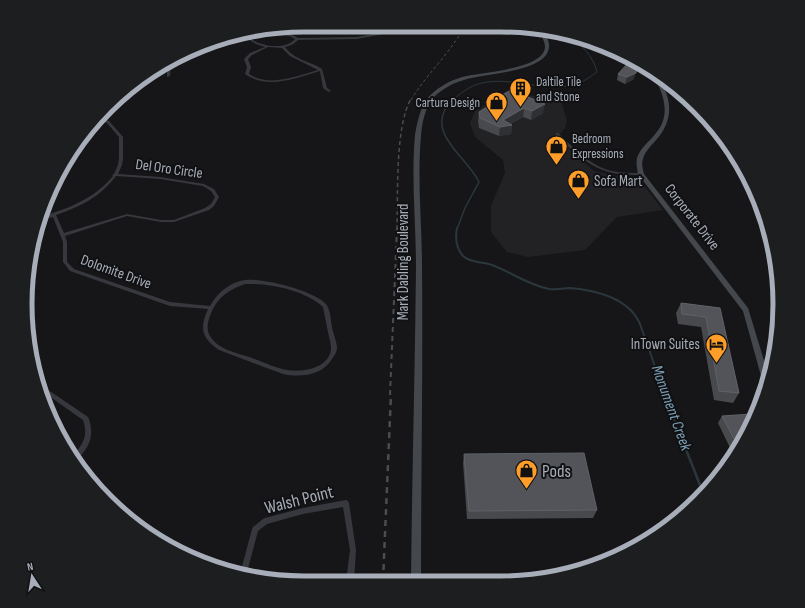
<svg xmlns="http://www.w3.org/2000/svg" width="805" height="608" font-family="'Sofia Sans Condensed',sans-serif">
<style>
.built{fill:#222225}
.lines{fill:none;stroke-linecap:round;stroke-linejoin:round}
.stream-far3{stroke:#2b373d;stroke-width:1}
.stream-far2{stroke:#2b373d;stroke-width:1.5}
.stream-far1{stroke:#2b373d;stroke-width:2}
.stream{stroke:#2b373d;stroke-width:2.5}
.street{fill:#37383d;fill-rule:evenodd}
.secondary{fill:#44484d;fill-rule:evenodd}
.highway{fill:#62676f;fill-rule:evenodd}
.rail-far3{stroke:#494d52;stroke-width:1;stroke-dasharray:3 2.5;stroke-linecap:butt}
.rail-far2{stroke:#494d52;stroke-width:1.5;stroke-dasharray:4 3;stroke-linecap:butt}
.rail-far1{stroke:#494d52;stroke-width:2;stroke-dasharray:5 4;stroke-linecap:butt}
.rail{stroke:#494d52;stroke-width:2.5;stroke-dasharray:6 5;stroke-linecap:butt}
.wall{fill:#47494d}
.shaded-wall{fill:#2f3033}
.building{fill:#525459;stroke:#5f6268}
.labels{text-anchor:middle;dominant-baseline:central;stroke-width:4;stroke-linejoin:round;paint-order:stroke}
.far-poi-label{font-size:13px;fill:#a7aeb9;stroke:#111113;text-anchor:start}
.street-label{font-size:15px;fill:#a7aeb9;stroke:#111113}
.poi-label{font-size:15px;fill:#a7aeb9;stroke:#111113;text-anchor:start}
.water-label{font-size:16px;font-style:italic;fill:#7ca1b6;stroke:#111113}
.near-poi-label{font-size:18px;fill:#a7aeb9;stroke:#111113;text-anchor:start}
.near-street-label{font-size:18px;fill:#a7aeb9;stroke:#111113}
.rim{fill:none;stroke:#a7aeb9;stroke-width:5}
</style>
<rect width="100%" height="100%" fill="#161618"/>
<path class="built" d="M559 95 567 120 565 128 557 138 594 171 617 176 638 178 663 210 617 217 585 250 528 257 507 252 491 232V206L505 173 503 160 475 137 470 123 475 111 495 99 515 96Z"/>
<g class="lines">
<path class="stream-far3" d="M452 100C459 95 467 88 475 85 508 73 544 95 579 83 585 81 591 76 597 72 593 55 581 45 568 34"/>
<path class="stream-far2" d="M453 99C421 131 466 155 479 182L465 208 457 229"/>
<path class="stream-far1" d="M457 228C455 238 456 248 463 256 470 263 483 262 492 265 511 272 528 285 549 289 555 290 563 288 570 288 595 290 629 298 640 324L665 395"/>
<path class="stream" d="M664 394 704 495"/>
<path class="street" d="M405 28H417L418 29 417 30H405L357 39 298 40C294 44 290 46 285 47 294 60 310 61 322 69L327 88 331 91 329 92 323 88 320 71C296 78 267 90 245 74L247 67 244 59 250 53 265 47 256 44 251 41 247 38 230 35C236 33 242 36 248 36 266 37 281 27 298 38L357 37ZM280 34C286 35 290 36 295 39 286 50 260 47 250 38ZM268 47 282 48 290 56 318 70C300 75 276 85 257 78 254 77 251 75 249 74L251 67 248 59 252 55Z
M189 58H190V60L171 63 170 76 167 77V63L163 64 166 62Z
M98 117 109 121 123 137V158L122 165 118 174 160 177 204 184 214 189 219 197 214 206 209 210 174 222H161L127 216 65 236 67 242V262L74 269 170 302 210 306C217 293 230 282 245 280 264 278 313 290 326 304 330 308 331 321 332 327 333 333 337 342 337 348 337 352 334 356 332 359 323 375 300 378 283 374L219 350C202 338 199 329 208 309L170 306 70 271 63 262V242L53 217 40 220 41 217C69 208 94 199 113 176L112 175 114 174 118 165 119 158V137L107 123 96 119ZM116 176 160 179 203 186 211 191 215 197 211 204 205 208 174 220H161L127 214 64 233 56 215C81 206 99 198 116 176ZM245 284C269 283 305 290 323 307 325 317 327 327 329 337 330 340 331 345 331 349 331 351 330 353 330 354 323 370 301 372 287 370 276 368 263 362 252 358 238 353 218 350 210 336 205 328 209 317 213 309 220 295 231 289 245 284Z
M556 133H558C574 148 590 166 612 171 622 173 631 173 641 173L643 174 641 175C632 175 622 175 613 173 589 168 573 151 556 135Z
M38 383 88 417 89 419C95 439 88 448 75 462L71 458C82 445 89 437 83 420L39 389Z
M346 500 348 501 349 503 356 550 354 581H346L350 550 343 507 303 514 267 524 258 531 246 576 240 574 252 529 253 527 263 519 265 518 303 508Z"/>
<path class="secondary" d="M538 29H542C545 35 550 41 549 47 547 73 483 73 464 80 453 83 442 89 434 97 425 107 422 123 421 136 417 180 422 223 422 267 423 372 421 476 421 581H411C412 476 415 371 416 267 416 223 411 179 415 135 417 123 420 109 427 99 436 88 449 81 462 77 479 72 544 70 545 47 545 41 540 34 538 29Z
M649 69C657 73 661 80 664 88 673 106 670 124 657 139 652 145 645 151 643 159 641 164 643 169 644 174L748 308 769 377 766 386 764 385 763 383 743 311 638 174C637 169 636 163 637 158 640 148 650 141 656 133 673 113 662 88 649 70Z"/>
<path class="highway" d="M729 145 738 158 735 157 728 146Z"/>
<path class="rail-far3" d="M411 100C427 73 451 53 465 25"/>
<path class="rail-far2" d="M397 229C398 195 395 126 411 99"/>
<path class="rail-far1" d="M390 395 397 228"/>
<path class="rail" d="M383 581 391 394"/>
</g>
<path class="wall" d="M618 74 634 79 625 84 617 80Z
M498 97 543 113 531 120 523 117 510 124 512 125 511 134 499 136 479 128 478 121 479 112 498 100Z
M681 303 720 308 739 393 733 403 714 400 701 327 678 324 676 313Z
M722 416 755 419 734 456 718 423Z
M464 454 597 510 593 518 467 519 463 463Z"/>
<path class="shaded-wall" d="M638 65 634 79 625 84 627 77Z
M545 104 543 113 531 120 532 111Z
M524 108 523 117 507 125H512L511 134 499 136 500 127 503 120Z"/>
<path class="building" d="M628 63 638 65 636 73 627 77 618 74Z
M511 90 545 104 532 111 524 108 503 120 512 125 500 127 480 118 479 112 502 98 498 97Z
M681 303 720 308 739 393 719 391 706 317 682 314Z
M752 414 755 419 739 448 722 416Z
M584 453 597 510 469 511 464 454Z"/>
<defs>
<symbol id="building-pin" viewBox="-11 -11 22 30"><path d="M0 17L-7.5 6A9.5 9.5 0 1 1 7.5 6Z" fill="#fe9e28" stroke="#111113"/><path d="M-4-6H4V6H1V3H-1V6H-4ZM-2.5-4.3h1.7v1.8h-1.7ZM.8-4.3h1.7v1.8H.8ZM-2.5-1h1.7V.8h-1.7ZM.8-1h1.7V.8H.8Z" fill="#111"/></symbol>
<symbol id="shop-pin" viewBox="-11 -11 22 30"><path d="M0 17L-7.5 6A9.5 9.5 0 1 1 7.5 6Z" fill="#fe9e28" stroke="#111113"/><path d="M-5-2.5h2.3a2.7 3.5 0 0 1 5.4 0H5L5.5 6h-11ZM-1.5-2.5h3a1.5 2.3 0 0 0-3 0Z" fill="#111"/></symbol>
<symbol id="hotel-pin" viewBox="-11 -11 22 30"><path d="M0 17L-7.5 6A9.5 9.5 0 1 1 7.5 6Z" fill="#fe9e28" stroke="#111113"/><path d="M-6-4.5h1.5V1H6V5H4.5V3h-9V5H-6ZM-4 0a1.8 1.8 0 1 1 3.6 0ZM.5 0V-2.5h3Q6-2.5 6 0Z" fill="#111"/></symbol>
</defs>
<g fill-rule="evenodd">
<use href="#building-pin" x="508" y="76" width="25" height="34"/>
<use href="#shop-pin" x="484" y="90" width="25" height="34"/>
<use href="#shop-pin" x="544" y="134" width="25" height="34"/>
<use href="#shop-pin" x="566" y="168" width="25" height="34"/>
<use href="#hotel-pin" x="704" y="332" width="25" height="34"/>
<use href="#shop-pin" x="514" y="458" width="25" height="34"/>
</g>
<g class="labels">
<g class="far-poi-label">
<text x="536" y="82">Daltile Tile<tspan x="536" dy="15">and Stone</tspan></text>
<text x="480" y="103" text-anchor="end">Cartura Design</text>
<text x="572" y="139">Bedroom<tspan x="572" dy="15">Expressions</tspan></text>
</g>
<g class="street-label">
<text transform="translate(169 169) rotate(8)">Del Oro Circle</text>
<text transform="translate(692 217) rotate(52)">Corporate Drive</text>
<text transform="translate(403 262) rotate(-90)">Mark Dabling Boulevard</text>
<text transform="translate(116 272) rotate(20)">Dolomite Drive</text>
</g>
<g class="poi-label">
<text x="594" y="181">Sofa Mart</text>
<text x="700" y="344" text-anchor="end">InTown Suites</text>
</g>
<g class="water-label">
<text transform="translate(671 408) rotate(70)">Monument Creek</text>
</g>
<g class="near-poi-label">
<text x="542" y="471">Pods</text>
</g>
<g class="near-street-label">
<text transform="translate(299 500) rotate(-14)">Walsh Point</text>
</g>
</g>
<path d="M0 0H805V608H0ZM304 32H501A272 272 0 0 1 773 304V304A272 272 0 0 1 501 576H304A272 272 0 0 1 32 304V304A272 272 0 0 1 304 32Z" fill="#1d1e20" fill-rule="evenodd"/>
<path class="rim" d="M304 32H501A272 272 0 0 1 773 304V304A272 272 0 0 1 501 576H304A272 272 0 0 1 32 304V304A272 272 0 0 1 304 32Z"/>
<g transform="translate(32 576) rotate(348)" stroke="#111113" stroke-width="3" paint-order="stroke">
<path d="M0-3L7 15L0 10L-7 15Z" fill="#a7aeb9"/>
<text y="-6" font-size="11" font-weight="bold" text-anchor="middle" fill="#a7aeb9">N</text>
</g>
</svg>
